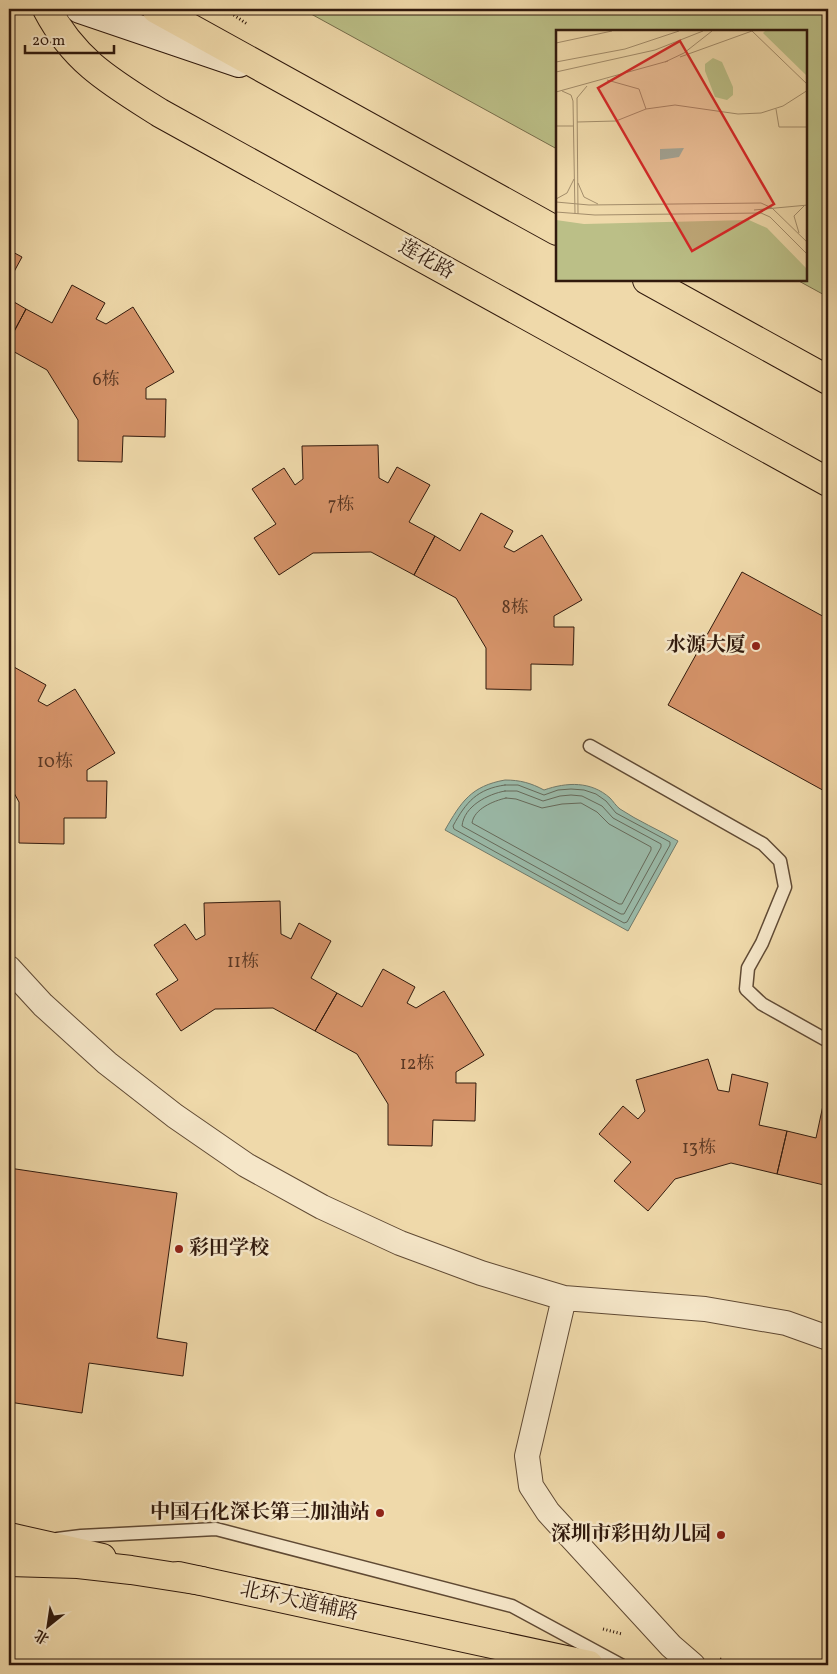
<svg xmlns="http://www.w3.org/2000/svg" width="837" height="1674" font-family="Vollkorn,'Noto Serif SC',serif">
<style>
.green{fill:#bbbf87;stroke:#766c4a}
.water{fill:#9abaa9;stroke:#707a6b}
.lines{fill:none;stroke-linecap:round;stroke-linejoin:round}
.shore{stroke:#666a5b;stroke-width:1}
.building{fill:#d59369;stroke:#311a0d}
.service-casing{stroke:#604a34;stroke-width:15}
.minor-casing{stroke:#604a34;stroke-width:26}
.secondary-casing{stroke:#311a0d;stroke-width:30}
.primary-casing{stroke:#311a0d;stroke-width:30}
.trunk-casing{stroke:#311a0d;stroke-width:30}
.path{stroke:#311a0d;stroke-width:3;stroke-dasharray:1 2.5;stroke-linecap:butt}
.service{stroke:#f5e6c8;stroke-width:12}
.minor{stroke:#f5e6c8;stroke-width:24}
.secondary{stroke:#f5e6c8;stroke-width:28}
.primary{stroke:#efd9aa;stroke-width:28}
.trunk{stroke:#efd9aa;stroke-width:28}
.poi-dot{fill:#8f2418;stroke:#f5e6c8;stroke-width:2}
.labels{text-anchor:middle;dominant-baseline:central;stroke-width:5;stroke-linejoin:round;paint-order:stroke}
.number-label{font-size:18px;fill:#5a3824}
.street-label{font-size:20px;fill:#311a0d;stroke:#f5e6c8}
.poi-label{font-size:20px;font-weight:bold;fill:#311a0d;stroke:#f5e6c8;text-anchor:end}
.inset-road{fill:none;stroke:#a38d6b;stroke-width:1}
.view{fill:#d62828;fill-opacity:0.15;stroke:#d62828;stroke-width:2.5}
.inset-edge{fill:none;stroke:#311a0d;stroke-width:2.5}
</style>
<rect width="100%" height="100%" fill="#efd9aa"/>
<filter id="stains"><feTurbulence type="fractalNoise" baseFrequency=".004" numOctaves="4"/><feColorMatrix values="0 0 0 0 .2 0 0 0 0 .09 0 0 0 0 .02 0 0 0 .5 -.17"/></filter>
<radialGradient id="worn" r=".72"><stop offset=".6" stop-color="#630" stop-opacity="0"/><stop offset="1" stop-color="#630" stop-opacity=".3"/></radialGradient>
<path class="green" d="M302 9H828V297L797 280H806V31H557V149Z"/>
<path class="water" d="M505 780C520 780 531 783 544 790 567 782 591 781 610 798 613 801 616 806 620 809 638 821 659 830 678 841L628 931 445 830C461 802 471 786 505 780Z"/>
<g class="lines">
<path class="shore" d="M505 785H518L544 795 558 790 571 789 584 790 596 794 606 801 616 813 670 842V845L627 922 624 923 454 829 453 826C466 802 477 789 505 785Z
M505 791H517L543 801 560 796 571 795 582 796 602 806 613 818 661 844V847L624 914H621L462 826C464 806 488 794 505 791Z
M506 798 516 799 542 808 562 804 581 803 597 812 609 824 651 847V850L622 904H619L472 823C474 809 493 801 506 798Z"/>
</g>
<path class="building" d="M9 250 22 257 9 281Z
M72 285 105 303 96 319 106 324 133 307 174 372 146 388V399H166L165 437 123 436 122 462 78 461V420L47 370 9 349V341L26 309 52 323Z
M9 299 26 309 9 341Z
M378 445 379 478 388 483 397 467 430 485 409 522 435 536 414 575 371 552 313 553 279 575 254 538 276 524 252 489 284 468 295 485 303 479 302 446Z
M481 513 513 531 504 547 514 552 542 535 582 600 554 616V627H574L573 665 531 664V690L486 689V648L456 598 414 575 435 536 460 551Z
M742 572 828 619V793L668 705Z
M14 667 46 685 38 701 47 706 75 689 115 753 87 770V781H107L106 818H64V844L19 843V802L9 784V676Z
M280 901 281 934 291 939 299 923 331 941 311 978 337 993 315 1031 273 1008 215 1009 181 1031 156 994 178 980 154 945 185 924 196 940 205 935 204 903Z
M383 969 415 987 407 1003 416 1008 444 991 484 1055 456 1072V1083H476L475 1121 433 1120 432 1146 388 1145V1104L357 1054 315 1031 337 993 362 1007Z
M708 1059 718 1090 729 1092 732 1074 768 1083 759 1125 787 1131 777 1174 731 1163 675 1179 648 1211 614 1181 631 1162 599 1134 623 1106 638 1119 645 1111 636 1080Z
M825 1096 828 1097V1188L824 1185 777 1174 787 1131 816 1138Z
M9 1168 177 1193 157 1338 187 1343 183 1376 89 1363 82 1413 9 1402Z"/>
<g class="lines">
<defs>
<path id="service" d="M590 746 763 844 780 861 785 887 762 943 748 968 746 989 762 1004 828 1041
M57 1539 81 1536 216 1529 512 1606 621 1665"/>
<path id="minor" d="M9 968 43 1005 107 1063 175 1116 246 1165 322 1207 400 1243 481 1273 564 1298 705 1309 786 1323 828 1338
M564 1298 527 1456 531 1486 548 1512 671 1646 693 1665"/>
<path id="secondary" d="M80 9 239 63"/>
<path id="primary" d="M47 9C74 61 111 82 160 113L828 482
M156 9 557 231
M647 280 828 380
M9 1537 102 1558
M178 1576 589 1665"/>
<path id="trunk" d="M9 1562 78 1564 131 1570 202 1581"/>
</defs>
<use href="#service" class="service-casing"/>
<use href="#minor" class="minor-casing"/>
<use href="#secondary" class="secondary-casing"/>
<use href="#primary" class="primary-casing"/>
<use href="#trunk" class="trunk-casing"/>
<path class="path" d="M225 9 247 24
M603 1629 622 1634
M720 1659 734 1665"/>
<use href="#service" class="service"/>
<use href="#minor" class="minor"/>
<use href="#secondary" class="secondary"/>
<use href="#primary" class="primary"/>
<use href="#trunk" class="trunk"/>
</g>
<g class="poi-dot">
<circle cx="756" cy="646" r="5"/>
<circle cx="179" cy="1249" r="5"/>
<circle cx="380" cy="1513" r="5"/>
<circle cx="721" cy="1535" r="5"/>
</g>
<g class="labels">
<g class="number-label">
<text x="106" y="380">6栋</text>
<text x="341" y="505">7栋</text>
<text x="515" y="608">8栋</text>
<text x="55" y="762">10栋</text>
<text x="243" y="962">11栋</text>
<text x="417" y="1064">12栋</text>
<text x="699" y="1148">13栋</text>
</g>
<g class="street-label">
<text transform="translate(426 260) rotate(29)">莲花路</text>
<text transform="translate(299 1602) rotate(12)">北环大道辅路</text>
</g>
<g class="poi-label">
<text x="746" y="646">水源大厦</text>
<text x="189" y="1249" text-anchor="start">彩田学校</text>
<text x="370" y="1513">中国石化深长第三加油站</text>
<text x="711" y="1535">深圳市彩田幼儿园</text>
</g>
</g>
<g transform="translate(556 30)">
<rect width="251" height="251" fill="#efd9aa"/>
<path d="M209 1H251V46L207 3ZM157 28 166 32 177 57V65L171 70 159 67 149 41V34ZM0 190 28 194 193 190 211 198 251 239V251H0Z" fill="#bbbf87"/>
<path d="M128 118 123 127 104 130V119Z" fill="#9abaa9"/>
<path class="inset-road" d="M196 1 252 55M0 13 56 1M124 27 196 1M0 32 69 19 123 1M109 32 128 23 156 1M0 42 99 20 147 1M51 50 83 59 90 79M6 61 15 65 17 71 19 184M0 62 112 31M220 79 223 97H252M21 92 60 91 90 79 119 75 182 84 205 83 227 76 252 60M0 96H18M22 153 28 167 42 174M0 169 11 163 18 149M0 172 33 175 205 173 216 178 252 213M198 180 252 175M0 182 39 185 205 183 214 187 252 225M22 184 21 68 31 56M243 203 238 186 248 176"/>
<path class="view" d="M124 11 218 174 136 221 42 58Z"/>
<rect width="251" height="251" class="inset-edge"/>
</g>
<rect width="837" height="1674" fill="none" stroke="#efd9aa" stroke-width="30"/>
<rect x="10" y="10" width="817" height="1654" fill="none" stroke="#311a0d" stroke-width="2.5"/>
<rect x="15" y="15" width="807" height="1644" fill="none" stroke="#311a0d"/>
<g transform="translate(48 1626) rotate(210)" stroke="#f5e6c8" stroke-width="4" paint-order="stroke">
<path d="M0-4L9 19L0 12L-9 19Z" fill="#311a0d"/>
<text y="-8" font-size="14" font-weight="bold" text-anchor="middle" fill="#311a0d">北</text>
</g>
<path d="M25 45v8h89v-8" fill="none" stroke="#311a0d" stroke-width="2.5"/>
<text x="32" y="45" font-size="15" fill="#311a0d" stroke="#f5e6c8" stroke-width="4" paint-order="stroke">20 m</text>
<rect width="100%" height="100%" filter="url(#stains)"/>
<rect width="100%" height="100%" fill="url(#worn)"/>
</svg>
